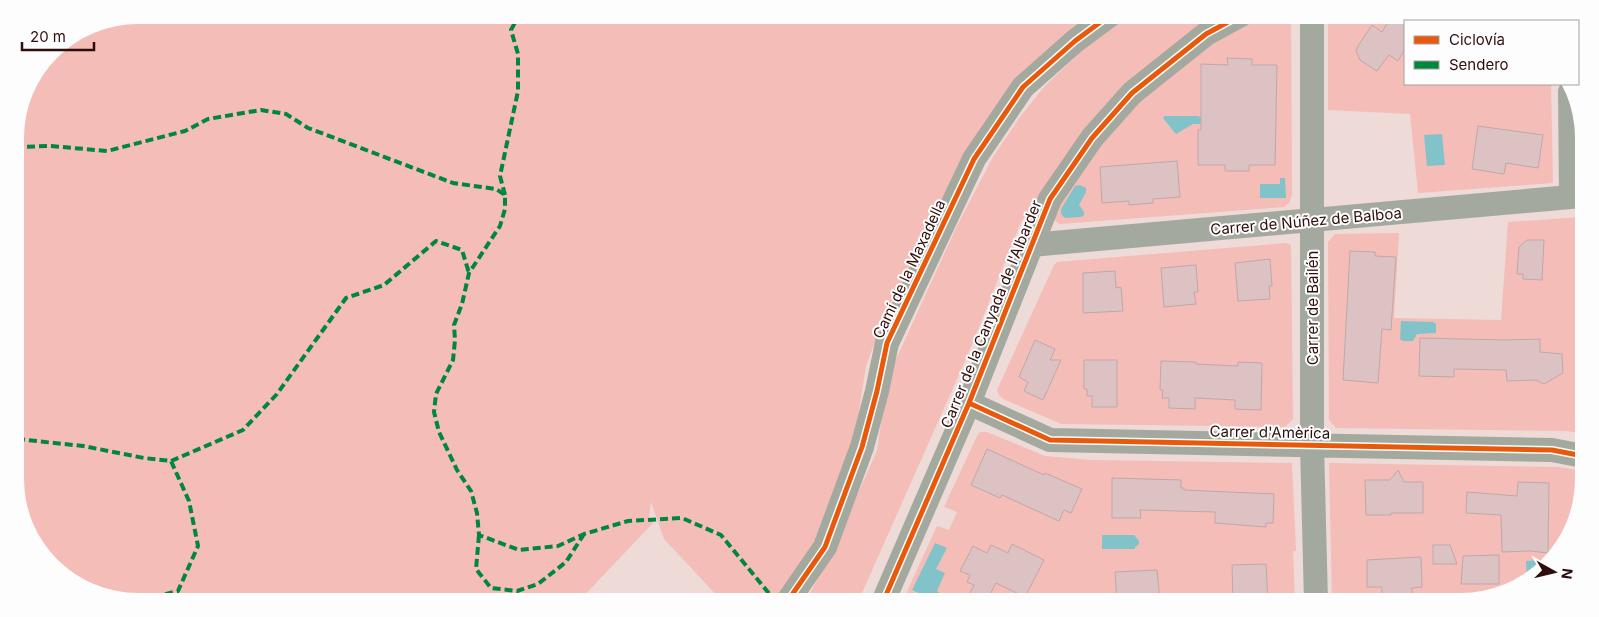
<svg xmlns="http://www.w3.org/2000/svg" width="1599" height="617" font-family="Inter,sans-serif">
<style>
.green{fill:#f4bdb7}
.water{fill:#82c3ca}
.building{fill:#ddc2c4;stroke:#c0a7a9}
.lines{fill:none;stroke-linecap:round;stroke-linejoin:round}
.minor{stroke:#a4a99f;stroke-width:24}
.quiet{stroke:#00873e;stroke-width:4;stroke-dasharray:8 4;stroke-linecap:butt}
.cycleway-casing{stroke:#fdfdfd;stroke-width:8}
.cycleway{stroke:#e8590c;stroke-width:5}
.labels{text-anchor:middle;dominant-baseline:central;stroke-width:4;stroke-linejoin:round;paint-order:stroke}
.street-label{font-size:15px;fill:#2e0e0c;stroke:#fdfdfd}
</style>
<rect width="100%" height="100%" fill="#eedad7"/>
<path class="green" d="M138 15H1096L1053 46 882 329 873 347 866 366 858 416 847 468 823 530 773 602H723L664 539 651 502 649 517 653 523 578 602H138L98 595 45 560 17 503 15 129 28 84 57 46 91 24Z
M1127 15H1218L1088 126 1021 222 969 352 858 602H805L826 564 877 451 884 403 893 366 957 226 993 157 1020 117 1044 87 1101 32Z
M1253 15H1291L1292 195 1289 203 1284 207 1060 224C1053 221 1053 217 1053 209L1098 143 1171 70Z
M1328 15H1461L1499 21H1405V84H1551L1553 183 1418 193 1410 114 1328 110Z
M1582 217 1579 433 1567 431 1336 428 1329 420 1328 242 1335 234 1399 233 1394 318 1501 320 1508 222Z
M1286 243 1291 245 1293 419 1285 427 1061 424 1003 399 999 395 997 390 1054 265 1057 262Z
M980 432H987L1045 456 1091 460 1292 463 1296 551H1293L1295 602H922L909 596 907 593 909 587 937 526 949 530 957 512 944 507 977 436Z
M1329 463 1558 467 1578 470 1577 519 1536 577 1469 602H1332Z"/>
<path class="water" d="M1164 116H1198L1201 118 1202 121 1200 124H1193L1176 134 1163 118Z
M1442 134 1445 165 1427 166 1424 135Z
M1280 178H1285L1286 198H1260V184H1280Z
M1080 185 1086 188V192L1079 205 1084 212V215L1081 217 1065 218 1061 214V209L1075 186Z
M1401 321 1433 322 1436 324V333L1417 334 1413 341H1403L1400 339Z
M1102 535H1134L1139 541V544L1135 547V549H1102Z
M935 543 947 548 936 569 945 573 937 591 940 593 936 601 912 590Z
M1542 560C1543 572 1537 576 1527 580L1526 561Z"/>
<path class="building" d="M1392 15H1405V49L1398 61 1389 55 1377 71 1360 60 1356 51 1358 46 1372 25 1382 32Z
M1227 58 1252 59V65H1277L1275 165H1249V171H1225V165H1198V130H1201V64L1228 65Z
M1478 126 1543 135 1538 168 1506 163 1504 174 1472 169Z
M1177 161 1180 197 1153 199V203L1129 205V201L1102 203 1100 167Z
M1527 240H1544L1542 280 1523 279V274H1517L1519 247Z
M1350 251 1375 252V256L1396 257 1391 330 1382 329 1378 383 1343 380Z
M1270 259 1272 286H1269L1270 299 1238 301 1235 263Z
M1196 265 1198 292H1194L1196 304 1164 307 1161 268Z
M1115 271 1116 288 1121 287 1123 311 1083 313V273Z
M1420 338 1504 340 1540 339V352L1562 354 1563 373 1544 384 1536 380 1507 381 1506 370 1454 369V377L1419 376Z
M1035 340 1055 349 1050 360H1061L1043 400 1024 391 1028 382 1019 377Z
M1084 360H1117V407H1092V396H1087V389H1084Z
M1161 361 1196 362V364L1238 366V362L1262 363 1261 410 1235 409V400L1195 398V409L1169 408V398H1162L1163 390H1160Z
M987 449 1044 475 1045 473 1082 489 1071 513 1064 510 1059 521 1002 495 1000 498 971 485Z
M1398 470 1404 482H1423V513H1391V515H1366L1365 480H1390Z
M1112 478 1181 480V488H1184V490L1274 494 1273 523H1266V527L1215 523V512L1140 510 1141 518H1112Z
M1518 482 1549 483 1548 553 1531 551 1502 552 1501 515 1466 513 1467 492 1517 496Z
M1012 544 1044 560 1025 597 996 583 986 602H983L969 595 974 585 967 582 970 575 960 571 973 546 987 553 991 545 1008 553Z
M1433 545H1450L1457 564H1433Z
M1499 555V584H1461L1463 556Z
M1421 557 1422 587 1412 588V594L1382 595V587H1367V560Z
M1266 564 1268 602H1233L1232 565Z
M1157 570 1160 602H1117L1115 572Z"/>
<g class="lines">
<path class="minor" d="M1312 15V445L1316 602
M1570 92 1571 197
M1031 245 1582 196
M969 403 1050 440 1552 450 1578 455
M787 602 825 547 862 447 877 391 887 343 974 159 1023 87 1075 41 1110 15
M883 602 969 403 1050 199 1092 138 1132 93 1206 34 1241 15"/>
<path class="quiet" d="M15 147 51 146 107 151 185 131 208 119 261 110 286 114 308 128 453 183 496 189 505 195V209L500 226 469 273 462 304 454 325 455 340 453 360 436 394 434 412 439 432 457 470 471 491 477 513 479 535 519 550 558 546 584 534 628 521 682 518 721 535 776 602
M505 195 500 176 518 91V54L511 30 519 15
M17 439 83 446 144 458 171 461 189 501 198 546 178 591 135 602
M171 461 243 430 277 394 346 298 384 285 436 241 462 250 469 273
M479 535 476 569 491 588 517 591 538 584 566 562 584 534"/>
<defs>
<path id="cycleway" d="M969 403 1050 440 1552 450 1578 455
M787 602 825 547 862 447 877 391 887 343 974 159 1023 87 1075 41 1110 15
M883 602 969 403 1050 199 1092 138 1132 93 1206 34 1241 15"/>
</defs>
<use href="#cycleway" class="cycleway-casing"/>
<use href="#cycleway" class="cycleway"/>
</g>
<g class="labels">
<g class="street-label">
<text transform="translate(1306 221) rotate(-5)">Carrer de Núñez de Balboa</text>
<text transform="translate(909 269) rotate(-65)">Camí de la Maxadella</text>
<text transform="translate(1312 308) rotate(-90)">Carrer de Bailén</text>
<text transform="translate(991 314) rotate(-68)">Carrer de la Canyada de l'Albarder</text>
<text transform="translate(1270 432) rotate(1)">Carrer d'Amèrica</text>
</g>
</g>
<path d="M0 0H1599V617H0ZM138 24H1461A114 114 0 0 1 1575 138V479A114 114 0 0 1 1461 593H138A114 114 0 0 1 24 479V138A114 114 0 0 1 138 24Z" fill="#fdfdfd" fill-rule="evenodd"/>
<rect x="1404" y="20" width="175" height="65" fill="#fdfdfd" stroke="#aa9d9d"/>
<rect x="1414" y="36" width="25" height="8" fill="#e8590c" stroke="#aa9d9d"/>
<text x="1449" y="45" font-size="15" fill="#2e0e0c">Ciclovía</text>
<rect x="1414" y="61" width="25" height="8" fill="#00873e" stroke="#aa9d9d"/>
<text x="1449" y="70" font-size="15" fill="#2e0e0c">Sendero</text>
<g transform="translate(1554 572) rotate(98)" stroke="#fdfdfd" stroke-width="4" paint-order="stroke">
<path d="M0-4L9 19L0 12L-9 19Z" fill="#2e0e0c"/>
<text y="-8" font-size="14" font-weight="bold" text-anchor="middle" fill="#2e0e0c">N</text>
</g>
<path d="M22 42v8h72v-8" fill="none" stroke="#2e0e0c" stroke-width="2.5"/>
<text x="30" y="42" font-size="15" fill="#2e0e0c" stroke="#fdfdfd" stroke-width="4" paint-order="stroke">20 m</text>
</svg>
